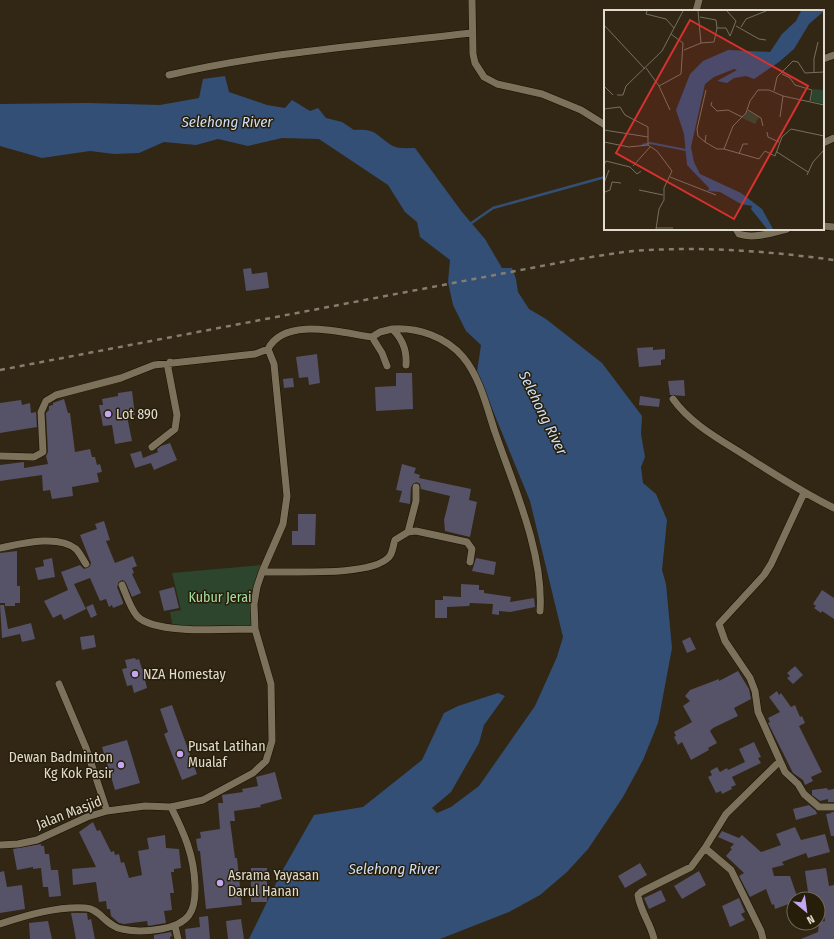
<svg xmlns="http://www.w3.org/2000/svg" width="834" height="939" font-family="'Fira Sans Condensed',sans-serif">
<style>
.green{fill:#2c452c}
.water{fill:#344f76}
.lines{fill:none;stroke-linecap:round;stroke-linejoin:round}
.stream{stroke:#344f76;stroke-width:2.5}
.building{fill:#565267}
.minor-casing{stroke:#191001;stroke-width:8}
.minor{stroke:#7c715b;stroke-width:7}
.rail{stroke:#857d6e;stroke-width:2.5;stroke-dasharray:5 5;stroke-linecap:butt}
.poi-dot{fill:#c4a7f1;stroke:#271e0a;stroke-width:1.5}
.labels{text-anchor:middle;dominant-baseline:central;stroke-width:3;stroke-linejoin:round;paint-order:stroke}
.poi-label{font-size:14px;fill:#e1dbcf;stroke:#271e0a;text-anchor:start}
.park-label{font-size:14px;fill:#a2dfa4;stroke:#271e0a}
.street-label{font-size:14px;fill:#e1dbcf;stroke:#271e0a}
.water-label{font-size:15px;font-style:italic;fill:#ccdef8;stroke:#271e0a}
.inset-river{fill:none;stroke:#344f76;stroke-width:2}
.inset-road{fill:none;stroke:#776f5f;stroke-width:1}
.view{fill:#d73130;fill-opacity:0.15;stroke:#d73130;stroke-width:2}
.inset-edge{fill:none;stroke:#e1dbcf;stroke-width:2}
</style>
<rect width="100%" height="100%" fill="#312714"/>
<path class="green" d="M261 565 253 589 252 625 173 627 170 612 181 610 172 573Z"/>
<path class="water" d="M225 76 229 92 267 105 285 108 292 100 310 111 318 108 326 118 342 122 354 130C377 128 376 136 393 146 398 149 408 148 415 148L462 212 485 239 502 268H512L516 279 518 292 529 309 546 319 602 363 642 416 641 434 645 457 641 467 643 483 656 494 667 520 662 570 666 584 672 648 658 723 643 760 623 797 588 849 567 872 540 895 509 912 440 939H249L281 873 314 815 363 807 422 760 444 713 458 706 498 693 505 696 484 725 479 743 451 792 432 808 437 813 451 807 479 786 535 706 557 657 563 637 530 501 477 372 481 345 466 331 453 305 448 282 450 260 420 237 417 222 405 212 388 185 319 139 282 138 248 146 218 139 196 145 164 142 139 153 114 154 90 151 42 158 0 146V104L88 103 160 105 199 98 203 79Z"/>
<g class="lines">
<path class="stream" d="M470 224 493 208 605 177"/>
</g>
<path class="building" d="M251 268 252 274 267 272 269 288 246 291 243 269Z
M653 347V350L665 349V359L661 360V365L639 367 637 348Z
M317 354 320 383 309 385 308 377 299 378 296 357Z
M396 373H412L413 409 376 411 375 387 396 386Z
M293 378 294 387 284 388 283 379Z
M684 380 685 396 670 395 668 381Z
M132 391 135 415 127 416 132 441 115 444 112 425 103 426 99 405H103L102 399 118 396V393Z
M640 396 660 399 659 407 639 405Z
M64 399 68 413H70L75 452 90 449 92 457H95L97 465 100 464 102 472 97 473 99 482 72 487 73 496 52 499 50 490 43 491 42 475 0 481V465L24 462V468L48 464 46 456 48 452 46 413 49 410V406L53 405V403Z
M21 400 22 405 30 403 31 413 36 412 37 427 0 433V403Z
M170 443 177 460 154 470 151 463 135 468 130 454 141 451 143 458 158 452 157 449 161 446Z
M402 464 416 468 414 473 420 475 419 478 471 489 469 500 477 502 470 537 445 531 444 520 450 496 421 489 420 484 416 482 411 487 410 504 399 502 402 491 396 490Z
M298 514H316L315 545H292V531H298Z
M104 521 110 540 106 541 115 563 133 556 137 566 132 568 134 573 132 574 141 593 132 597 126 583 123 580 120 581 117 587 123 602V604L113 608 112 605 109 607 106 599 100 601 90 578 74 584 86 609 64 620 61 614 53 618 44 601 68 590 61 572 80 565 84 569 90 566 91 563 80 535 97 529 95 524Z
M17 551V586H20V603H15V606H5V603H0V553Z
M52 558 55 577 38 580 35 568 44 566 43 560Z
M476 558 496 562 494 575 472 571Z
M461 584 479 585V590H484V593L511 597 510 602 534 598 535 607 510 612 499 611V615L492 614 493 604 470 603 469 606 447 607V618H435V600H443V596L461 597Z
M174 587 179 608 164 611 159 591Z
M822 590 834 598V619L822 611 821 613 814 608 816 606 813 604Z
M93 604 97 615 91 618 86 607Z
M0 605H4L8 629 31 623 35 639 22 642 20 634 2 638Z
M94 635 96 647 82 650 80 637Z
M690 637 696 649 687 653 682 641Z
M135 658 136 660 139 659 142 669 144 668 147 680H145L147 688 134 693 132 685 127 686 122 669 127 668 125 660Z
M795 666 803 675 793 684 787 678 790 676 787 673Z
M738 671 749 689 751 699 734 708 738 716 713 728 710 731 717 743 708 748 709 750 691 760 682 742 678 745 674 737 676 736 674 732 692 722 683 706 690 701 685 696 690 690 719 679V681Z
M777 691 779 695 781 693 791 707 795 705 800 717 802 716 805 723 799 726 822 772 811 777 813 781 805 785 803 780 793 773 768 723 770 722 768 718 780 712 769 697Z
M172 705 197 774 182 780 164 734 168 732 160 709Z
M127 740 140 783 115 790 102 747Z
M754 742 761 757 758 758 761 763 732 777 736 785 731 787 732 789 722 794 721 791 716 793 708 777 712 775 710 771 717 767 720 772 727 768 728 770 745 762 739 749Z
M275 772 282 799 260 805 261 807 234 811 235 821H230L235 858H237L242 905 206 909 200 851H198L196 839 201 838 200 832 220 829 218 803H223L222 795 243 792 242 789 258 786 256 777Z
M827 788 828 790 834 789V802H828V799L820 801 812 795V790Z
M809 805 816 811 817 814 796 820 793 809Z
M830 812H834V836H831L826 814 832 813Z
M93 822 97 831 100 830 111 852 114 851 115 855 119 854 121 863 124 862 129 878 142 875 138 851 149 849 147 838 165 835 166 848 179 849 181 868 174 869V872H171L174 893H170L172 910 164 911 166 923 148 926 147 921 124 924 119 923 111 916 110 909H107L106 901 99 902 96 882 73 885 72 869 96 867 79 832Z
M795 827 801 840 825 834 830 852 808 858 806 853 782 862 784 865 772 868 774 876H790L798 899H794V902L775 909 774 904 772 905 766 889 750 897 739 876 744 873 726 856 732 849 730 848 734 844 718 837 722 831 739 838 742 835 761 852 781 845 776 834Z
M41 844V846H44L45 854H49L51 870H58L61 896 49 897 48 887H43L41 868 33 869V867L17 870 13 849Z
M640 863 647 875 625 888 618 876Z
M251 868H267V902H251Z
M826 868 829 886 834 885V939H801L818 932 819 922 825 921 820 897 809 899 805 871Z
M4 871 7 887 22 885 25 909 0 913V872Z
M699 871 706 885 682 899 674 886Z
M661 890 666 901 649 909 644 898Z
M739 898 745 912 741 914 745 920 730 927 722 906Z
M71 913H87L88 920 91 919 95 939H76Z
M208 916 210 939H186L185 929 200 927 199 917Z
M241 919 244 939H228L226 921Z
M48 921 52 939H30L29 923Z
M171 932 172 936 170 937V939H154V935Z"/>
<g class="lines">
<defs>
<path id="minor" d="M472 0 473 54 475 63 484 77 497 84 542 94 581 110 605 125
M696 11 699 0
M823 59 834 55
M169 75C268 52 370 45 471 33
M823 143 834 138
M823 226 834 227
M736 229 739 234C753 239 772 233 787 229
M392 329C418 327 446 337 463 357 480 377 487 408 495 432 514 487 544 554 540 611
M372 337 382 353 387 366
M673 399C692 426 725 442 752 460 779 477 805 494 834 508
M152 447 175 429 177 415 168 368 170 362
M0 456 34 457 43 452 41 412 46 401 56 395 121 378 154 365 255 354 268 349
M804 493 771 564 764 575 719 624 725 641 750 678 755 691 758 712 785 772 798 784 804 794 819 807H834
M408 532 416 501V487
M0 548C20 544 58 534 76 549 80 553 83 560 86 564
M262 572C290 571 371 577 389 557 393 553 393 545 395 540L408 532 416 531 467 542 472 549 470 562
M122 585C126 594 130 608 137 616 155 635 228 629 255 629
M59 684 86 748 107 811
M0 845 18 844 37 840 87 817 107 811 145 806 171 807 203 800 253 773 266 761 272 741 271 684 255 629 254 604 257 587 262 572 283 524 287 496 274 364 268 349C285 316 342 333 372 337L380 332 392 329C403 339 407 351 406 365
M0 924C27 915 58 906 86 908 99 908 107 927 122 929 135 932 149 931 161 929 189 924 196 912 195 885 194 855 184 833 171 807
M175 926 178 939
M654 939C651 924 640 911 638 895L641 892 691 867 705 848
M763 939 761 931 731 870 705 848 726 814 780 761"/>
</defs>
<use href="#minor" class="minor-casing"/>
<use href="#minor" class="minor"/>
<path class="rail" d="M0 370 573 260C593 257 613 253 633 251 701 246 767 251 834 260"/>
</g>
<g class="poi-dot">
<circle cx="108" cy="414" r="4"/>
<circle cx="135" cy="674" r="4"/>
<circle cx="180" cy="754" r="4"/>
<circle cx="121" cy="765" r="4"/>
<circle cx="220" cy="883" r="4"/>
</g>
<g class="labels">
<g class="poi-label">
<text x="116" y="414">Lot 890</text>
<text x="143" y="674">NZA Homestay</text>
<text x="188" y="746">Pusat Latihan<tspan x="188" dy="16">Mualaf</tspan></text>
<text x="113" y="757" text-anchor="end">Dewan Badminton<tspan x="113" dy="16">Kg Kok Pasir</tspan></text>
<text x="228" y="875">Asrama Yayasan<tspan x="228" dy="16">Darul Hanan</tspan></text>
</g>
<g class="park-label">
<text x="220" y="597">Kubur Jerai</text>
</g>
<g class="street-label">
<text transform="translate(69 813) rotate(-21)">Jalan Masjid</text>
</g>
<g class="water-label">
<text x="227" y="122">Selehong River</text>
<text transform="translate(543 413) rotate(64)">Selehong River</text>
<text x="394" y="869">Selehong River</text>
</g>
</g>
<g transform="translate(604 10)">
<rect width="220" height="220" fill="#312714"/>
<path d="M209 79 220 80V94L207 91ZM144 101 155 107 151 114 138 108Z" fill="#2c452c"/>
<path d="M197 1H220L205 14 190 39 175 52 150 69 142 66 130 68 123 73 113 71 133 60 130 59 110 67 101 74 87 137 90 152 96 164 137 183 158 199 169 219H163L147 199 148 196 137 194 116 182 104 181 105 178 83 155 80 124 72 100 86 64 99 51 124 40 166 42 178 24 192 11Z" fill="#344f76"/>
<path class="inset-river" d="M38 135 46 133 82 140"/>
<path class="inset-road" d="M43 1 42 4 62 9 70 18M96 7 112 10 113 18H122L126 26 132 11 123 1M0 15 41 59M132 16 155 29 162 30M137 17 142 9 162 1M97 33 110 32 113 18M80 40 97 33 94 1M42 58 55 76 66 100M210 62V49L214 32M178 64 186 68 191 75 208 80 206 91M0 76 9 85M55 76 77 64 79 33 67 24M170 81 173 67 189 51 194 52 201 63 220 62M13 85H19L22 76 58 41 79 1M108 92 107 95 113 101 124 100 138 107M0 99 16 97 21 105 44 117V135M144 100 157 108 159 116M176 107 179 86M0 120 44 127M163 122 164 127 175 132M102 125 101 132 113 139H120L129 116 142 103 146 91 154 80H165L179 86 220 95M0 132 25 137 44 135M101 132 94 126 93 119 102 80M44 135 53 141 68 161 60 178V190L55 199 52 219M120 139 155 149 161 141 171 146 178 127 187 119 220 126M173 142 204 162M135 144 139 134H144M0 155 2 151 26 157 33 164 37 161M29 156 46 137M203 165 209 152 220 140M66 167 112 185M0 173 5 160M35 180 59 185M1 182 6 180 8 172 17 173M52 218H69"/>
<path class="view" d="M86 10 204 76 130 209 12 143Z"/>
<rect width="220" height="220" class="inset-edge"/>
</g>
<g transform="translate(806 911) rotate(151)"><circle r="19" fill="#271e0a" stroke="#716a59"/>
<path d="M0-3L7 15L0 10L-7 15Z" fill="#c4a7f1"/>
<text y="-6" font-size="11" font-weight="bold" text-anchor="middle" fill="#e1dbcf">N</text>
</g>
</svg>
